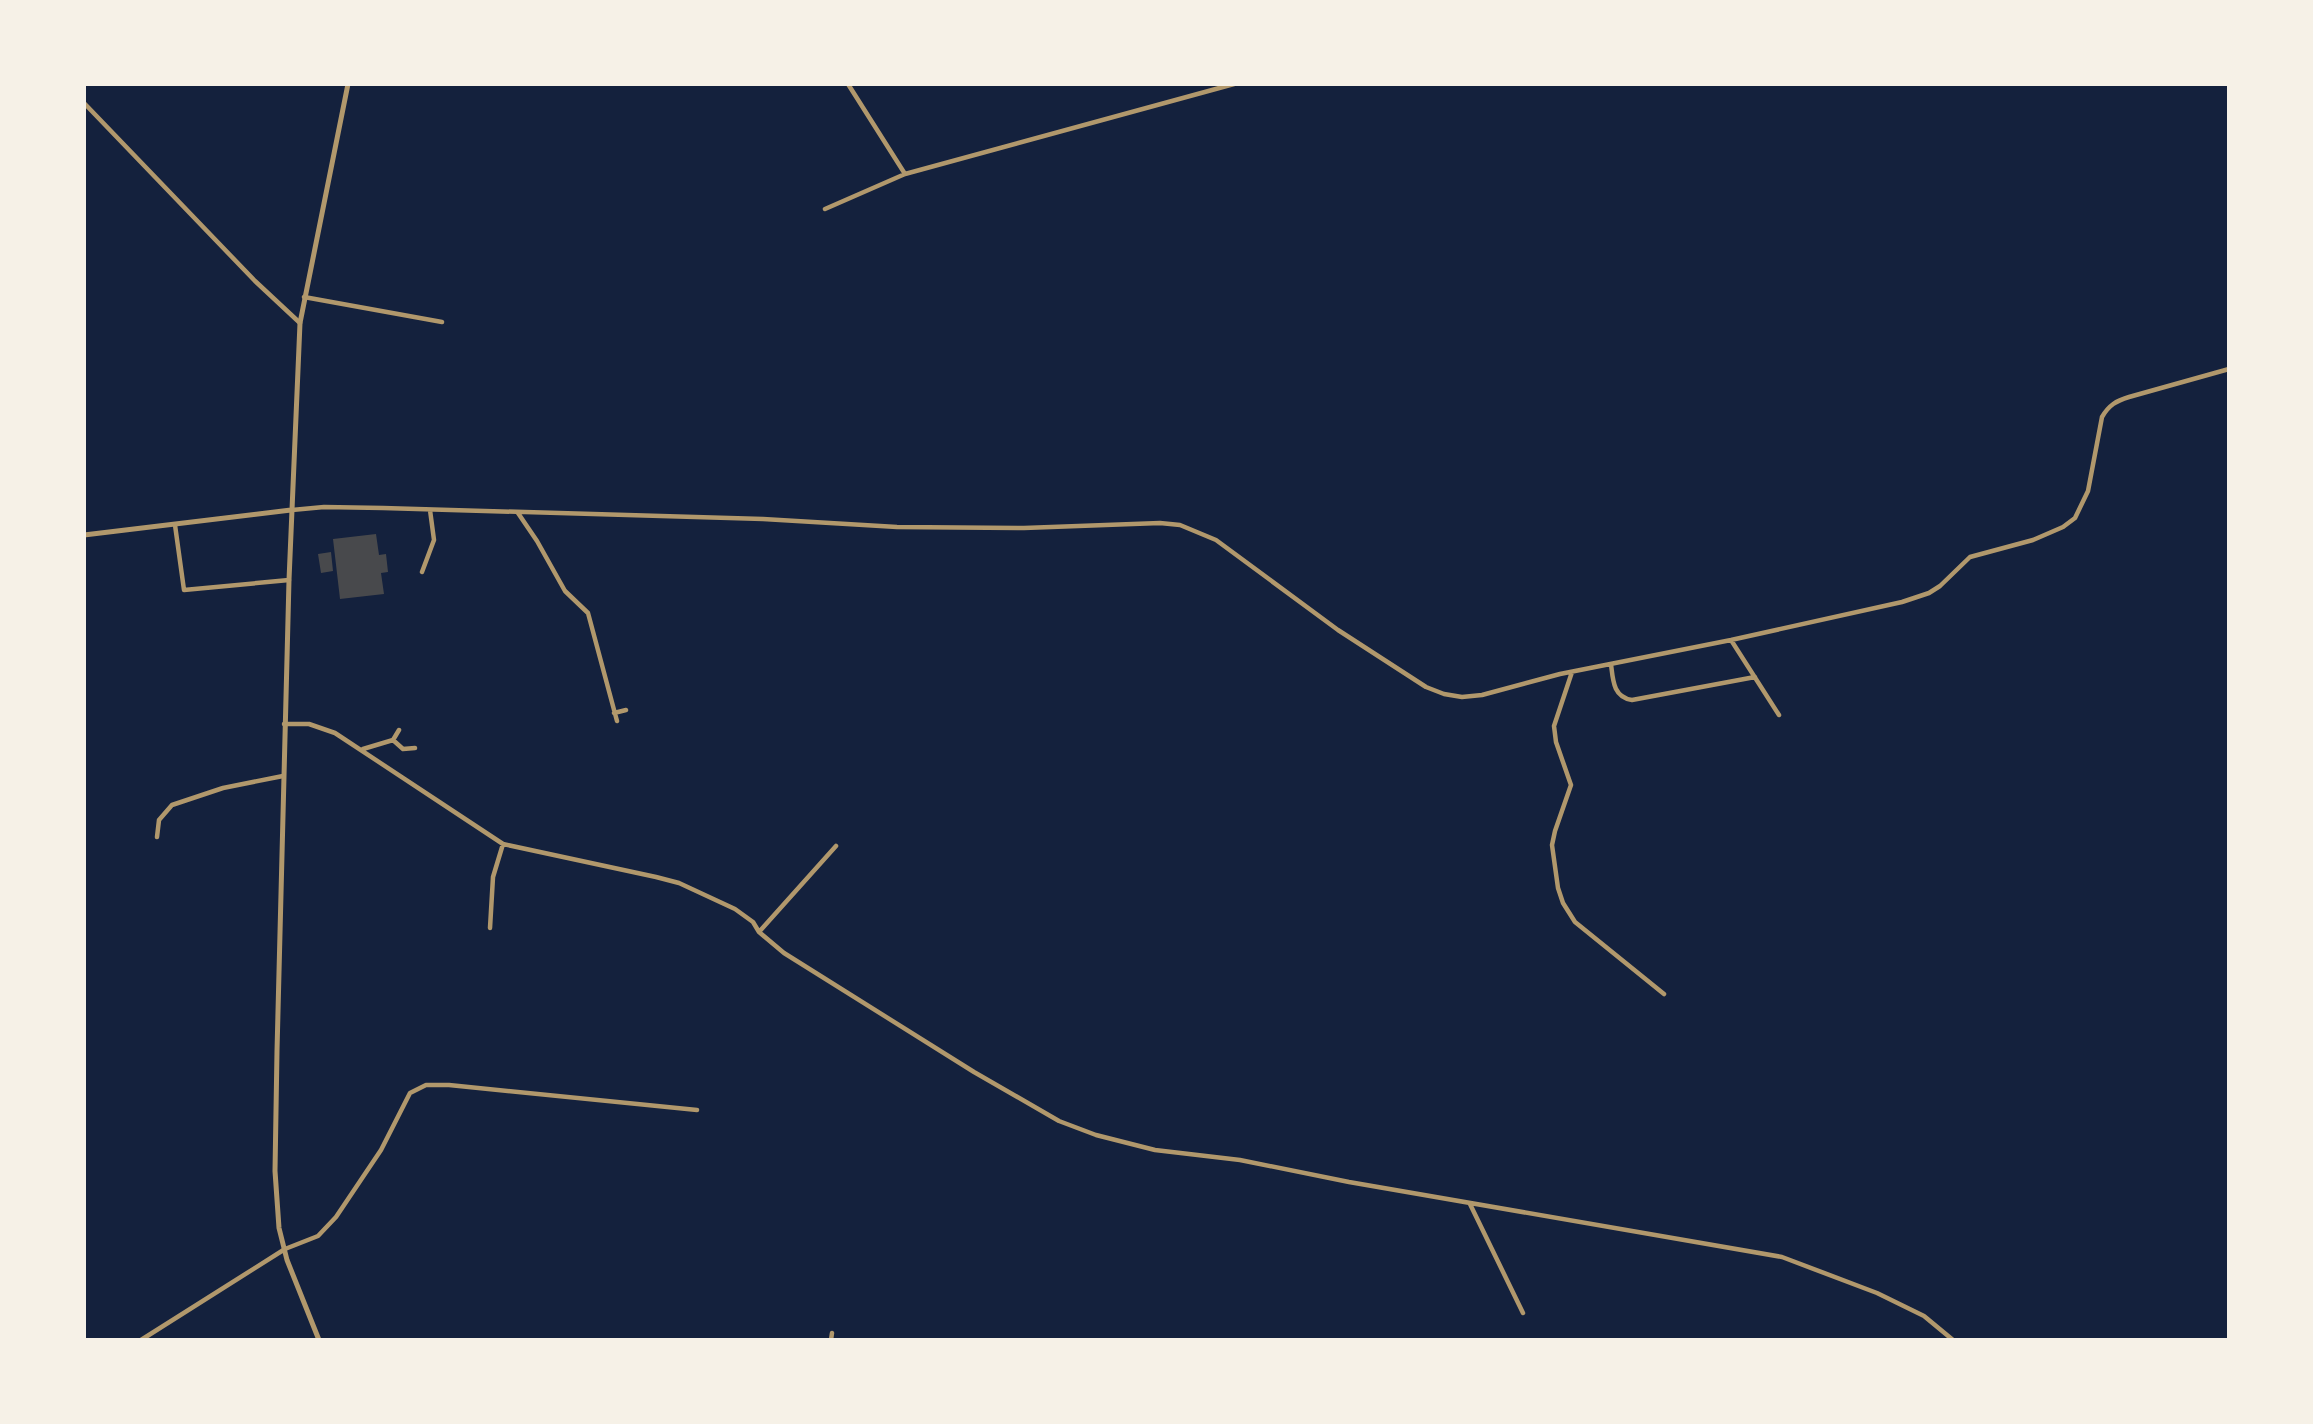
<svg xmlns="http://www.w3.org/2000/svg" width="2313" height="1424" font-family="Roboto,sans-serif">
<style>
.building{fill:#48494c}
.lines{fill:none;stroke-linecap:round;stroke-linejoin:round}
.minor{stroke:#b1986c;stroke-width:4.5}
.tertiary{stroke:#b1986c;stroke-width:5}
</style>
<rect width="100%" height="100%" fill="#14213d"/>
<path class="building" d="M376 534 379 555 386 554 388 572 381 573 384 594 340 599 333 539Z
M331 552 333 571 321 573 318 554Z"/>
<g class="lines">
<path class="minor" d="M848 84 905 174
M84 103 255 281 300 323
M825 209 905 174 1234 84
M304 297 442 322
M292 510 324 507 383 508 763 519 897 527 1024 528 1160 523 1180 525 1216 540 1338 630 1426 687 1444 694 1462 697 1482 695 1560 674 1731 640 1902 602 1929 593 1940 586 1970 557 2033 540 2063 527 2075 518 2088 491 2102 417C2109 405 2116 401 2129 397L2229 369
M518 513 537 541 565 591 588 613 617 721
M175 525 184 590 289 580
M422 572 434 540 430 510
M1731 640 1779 715
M1611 664C1613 680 1613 697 1632 700L1755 677
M1572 672 1554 726 1556 742 1571 785 1555 831 1552 845 1558 888 1563 903 1575 922 1664 994
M614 713 626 710
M284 724H309L335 733 503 844 656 877 679 883 735 909 753 922 759 932 784 953 974 1072 1059 1121 1096 1135 1155 1150 1240 1160 1349 1182 1782 1257 1877 1293 1924 1316 1953 1340
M393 740 403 749 415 748
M363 749 393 740 399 730
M157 837 159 820 172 805 223 788 283 776
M490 928 493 877 503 844
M759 932 836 846
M1470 1204 1523 1313
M141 1340 285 1249 318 1236 336 1217 381 1150 410 1093 426 1085H449L697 1110
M831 1340 832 1333"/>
<path class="tertiary" d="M84 535 291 510
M319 1340 287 1260 279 1228 275 1171 277 1051 289 580 300 323 348 84"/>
</g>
<rect width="2313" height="1424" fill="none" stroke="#f6f1e7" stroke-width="172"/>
</svg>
